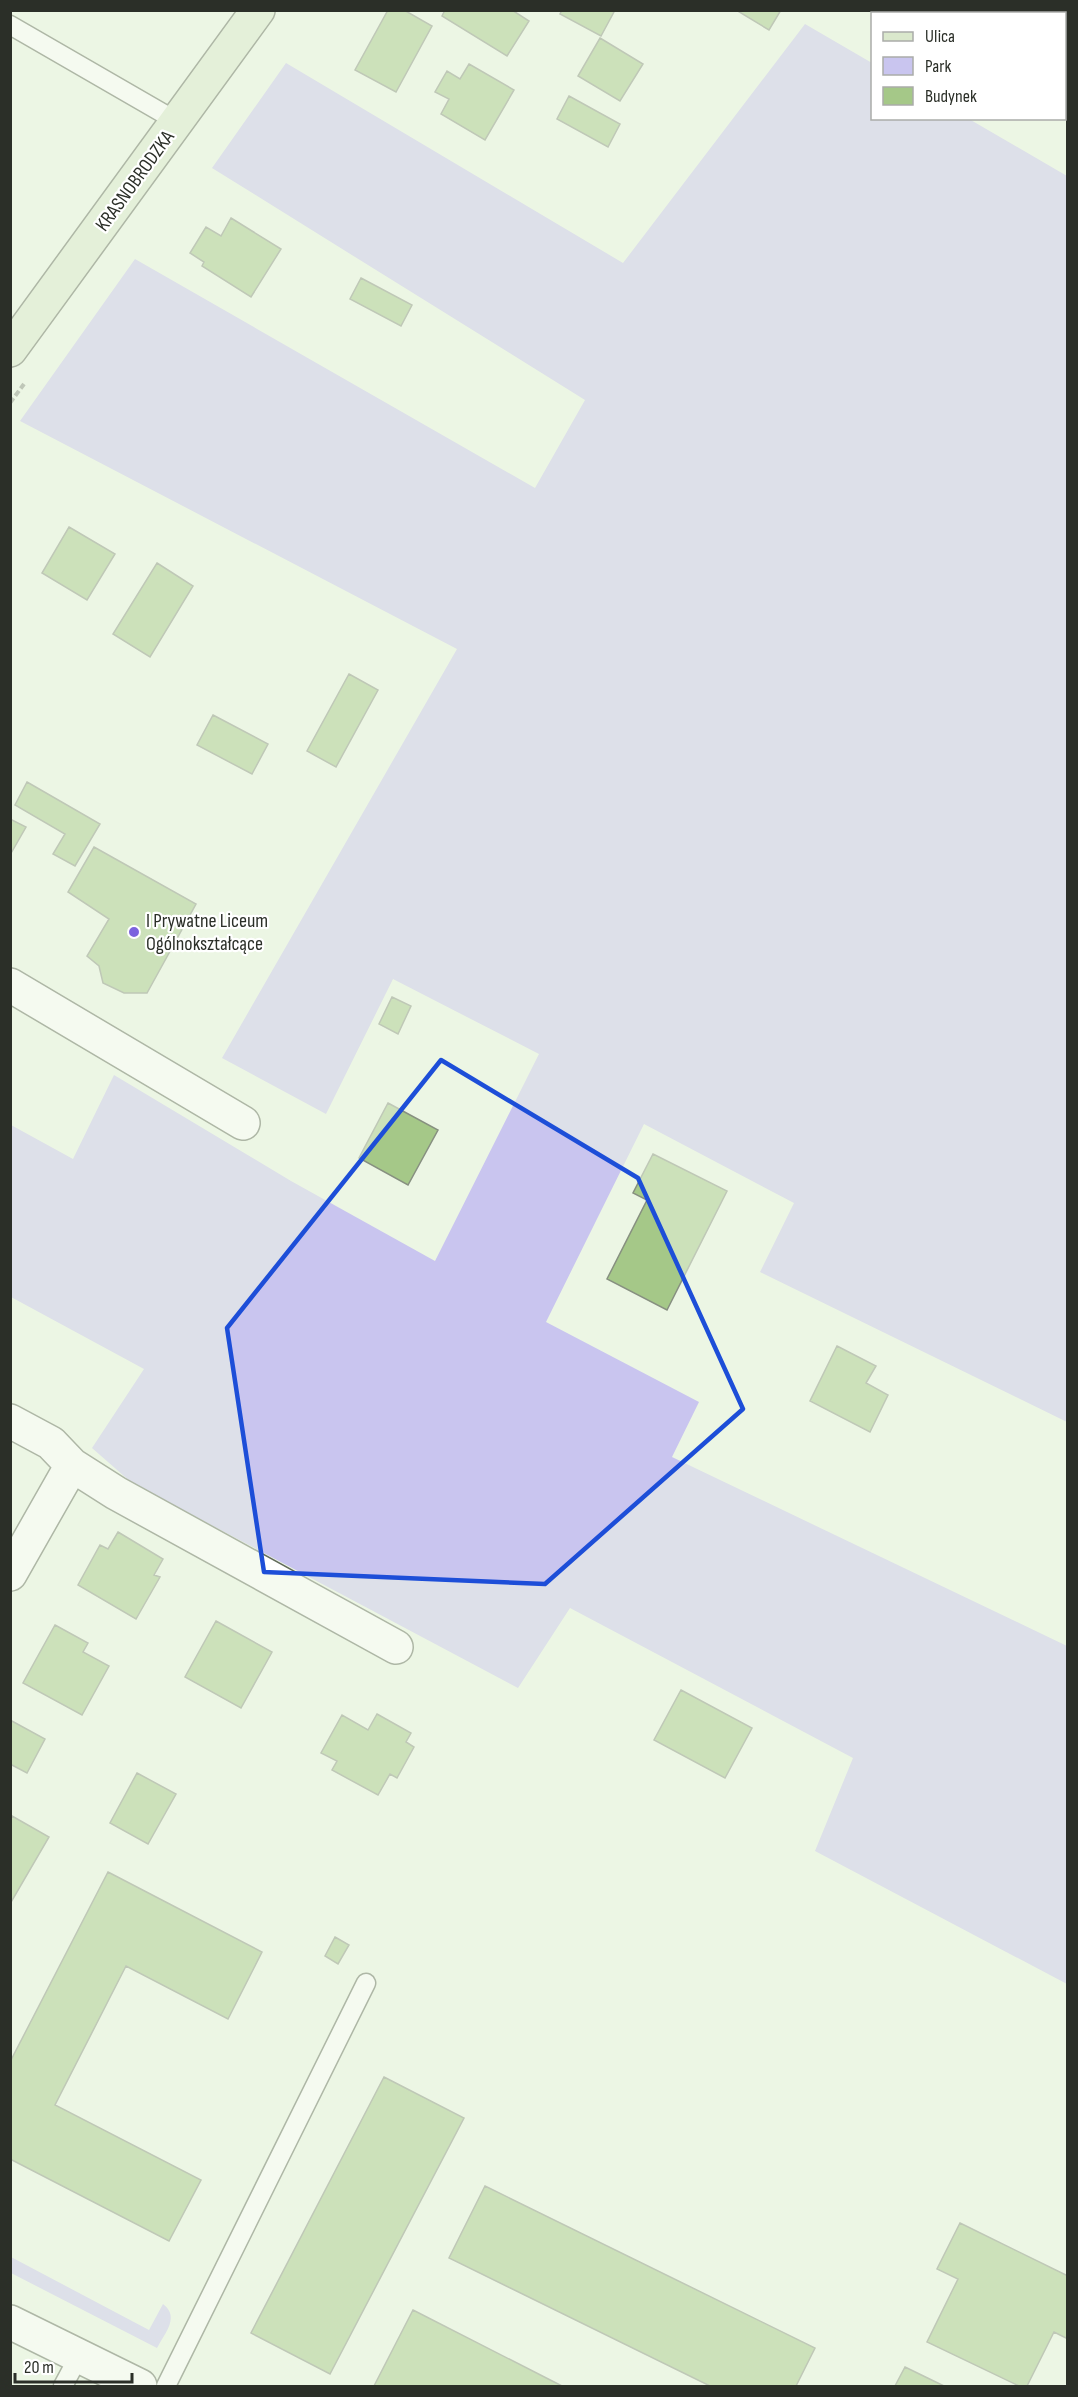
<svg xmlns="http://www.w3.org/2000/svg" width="1078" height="2397" font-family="'Sofia Sans Condensed',sans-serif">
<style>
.green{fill:#c9c5ef}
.building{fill:#a5c888;stroke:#879080;stroke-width:1.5}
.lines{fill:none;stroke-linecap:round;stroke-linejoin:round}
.lane-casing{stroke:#626b5b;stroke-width:21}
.street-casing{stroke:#626b5b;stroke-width:36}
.secondary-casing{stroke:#626b5b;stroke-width:36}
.path{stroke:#888f83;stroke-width:4;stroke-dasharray:6 3;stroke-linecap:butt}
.lane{stroke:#fff;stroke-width:18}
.street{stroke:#fff;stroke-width:33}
.secondary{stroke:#dae8cc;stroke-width:33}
.marked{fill:none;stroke:#1d4ed8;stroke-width:4.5;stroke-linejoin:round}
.poi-dot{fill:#7c63de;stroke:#fff;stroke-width:2}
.labels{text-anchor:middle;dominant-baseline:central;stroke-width:4.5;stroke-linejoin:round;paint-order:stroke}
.street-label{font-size:20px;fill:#2b2f28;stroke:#fff}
.poi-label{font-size:20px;fill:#2b2f28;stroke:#fff;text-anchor:start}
</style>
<rect width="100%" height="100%" fill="#ecf6e4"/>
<path class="green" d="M805 24 872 63V118L969 119 1067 176V1422L760 1272 794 1203 644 1124 546 1322 699 1402 672 1457 1067 1646V1984L815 1851 853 1758 570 1608 518 1688 132 1483 92 1448 144 1369 11 1297V1125L73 1159 114 1075 291 1181 435 1261 539 1054 393 979 326 1114 222 1058 457 649 20 421 135 259 535 488 585 400 212 168 286 63 623 263Z
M11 2257 149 2330 163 2304C180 2317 165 2333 157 2348L11 2273Z"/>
<path class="building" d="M388 10H404L432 26 396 92 355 70Z
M445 10H512L529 21 507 56 442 16Z
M562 10H615L601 36 560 14Z
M736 10H781L769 30Z
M1020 10H1060L1058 14H1018Z
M1068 32V108L1064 106V37Z
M600 38 643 64 620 101 578 76Z
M469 64 514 90 485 140 441 114 449 99 435 92 447 71 460 79Z
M569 96 620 124 608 147 557 119Z
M231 218 281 249 251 297 202 266 204 262 190 253 206 227 221 236Z
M361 278 412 305 401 326 350 299Z
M69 527 115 554 87 600 42 573Z
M157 563 193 586 150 657 113 634Z
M349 674 378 690 336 767 307 751Z
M213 715 268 744 252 774 197 745Z
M27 782 100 824 75 866 53 854 65 834 15 805Z
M10 819 26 827 10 855Z
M94 847 196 904 147 993H124L103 983 99 966 87 956 109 919 68 892Z
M392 997 411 1006 398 1034 379 1024Z
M388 1103 438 1130 408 1185 359 1158Z
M653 1154 727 1191 667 1310 607 1279 647 1200 633 1193Z
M837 1346 876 1366 866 1383 888 1395 870 1432 810 1401Z
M118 1532 163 1559 154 1575 160 1577 136 1619 78 1585 100 1545 108 1549Z
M216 1621 272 1652 241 1708 185 1677Z
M55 1625 88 1643 83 1652 109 1666 82 1715 23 1683Z
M681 1690 752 1728 725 1778 654 1740Z
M377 1714 411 1733 406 1742 414 1747 397 1778 390 1774 378 1795 332 1770 337 1761 321 1753 342 1715 368 1730Z
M10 1720 45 1739 27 1773 10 1764Z
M137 1773 176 1794 148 1844 110 1823Z
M12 1816 49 1837 10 1904V1819Z
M108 1872 262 1952 228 2019 126 1966 55 2105 201 2180 169 2241 10 2159V2062Z
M335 1937 349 1945 338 1964 325 1956Z
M384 2077 464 2118 330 2374 251 2333Z
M485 2186 815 2348 796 2386H710L449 2258Z
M960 2223 1068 2276V2339L1054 2332 1027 2386H1019L927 2342 958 2279 937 2269Z
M413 2310 562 2386H374Z
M905 2367 944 2386H895Z"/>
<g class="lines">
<defs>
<path id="lane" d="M10 25 178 122
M63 2386 79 2356
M166 2386 366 1983"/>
<path id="street" d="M10 985 243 1123
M10 1421 51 1443 72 1465 116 1493 396 1647
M10 1574 72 1465
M10 2322 140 2386"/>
<path id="secondary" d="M10 350 258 10"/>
</defs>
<use href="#lane" class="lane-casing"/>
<use href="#street" class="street-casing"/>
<use href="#secondary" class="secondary-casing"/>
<path class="path" d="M10 403 24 384"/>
<use href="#lane" class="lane"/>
<use href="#street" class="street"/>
<use href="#secondary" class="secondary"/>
</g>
<path d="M0 0H1078V2397H0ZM441 1060 638 1178 743 1409 545 1584 264 1572 227 1328Z" fill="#ecf6e4" fill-opacity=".55" fill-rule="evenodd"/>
<path class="marked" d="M441 1060 638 1178 743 1409 545 1584 264 1572 227 1328Z"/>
<circle class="poi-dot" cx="134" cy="932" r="6"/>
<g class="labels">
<g class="street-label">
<text transform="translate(135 181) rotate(-54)">KRASNOBRODZKA</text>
</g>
<g class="poi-label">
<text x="146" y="921">I Prywatne Liceum<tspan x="146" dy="23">Ogólnokształcące</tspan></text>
</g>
</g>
<rect width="1078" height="2397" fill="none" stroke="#2b2f28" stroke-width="24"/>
<rect x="871" y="12" width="195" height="108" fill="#ffffff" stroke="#aaaca9" stroke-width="1.5"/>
<rect x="883" y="32" width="30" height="9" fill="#dae8cc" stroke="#aaaca9" stroke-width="1.5"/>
<text x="925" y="42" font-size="18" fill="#2b2f28">Ulica</text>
<rect x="883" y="57" width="30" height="18" fill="#c9c5ef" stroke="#aaaca9" stroke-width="1.5"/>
<text x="925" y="72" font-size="18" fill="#2b2f28">Park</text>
<rect x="883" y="87" width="30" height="18" fill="#a5c888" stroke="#aaaca9" stroke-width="1.5"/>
<text x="925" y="102" font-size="18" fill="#2b2f28">Budynek</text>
<path d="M15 2373v9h117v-9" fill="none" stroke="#2b2f28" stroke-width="3"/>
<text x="24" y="2373" font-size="18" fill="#2b2f28" stroke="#ffffff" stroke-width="4.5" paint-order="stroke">20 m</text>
</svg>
